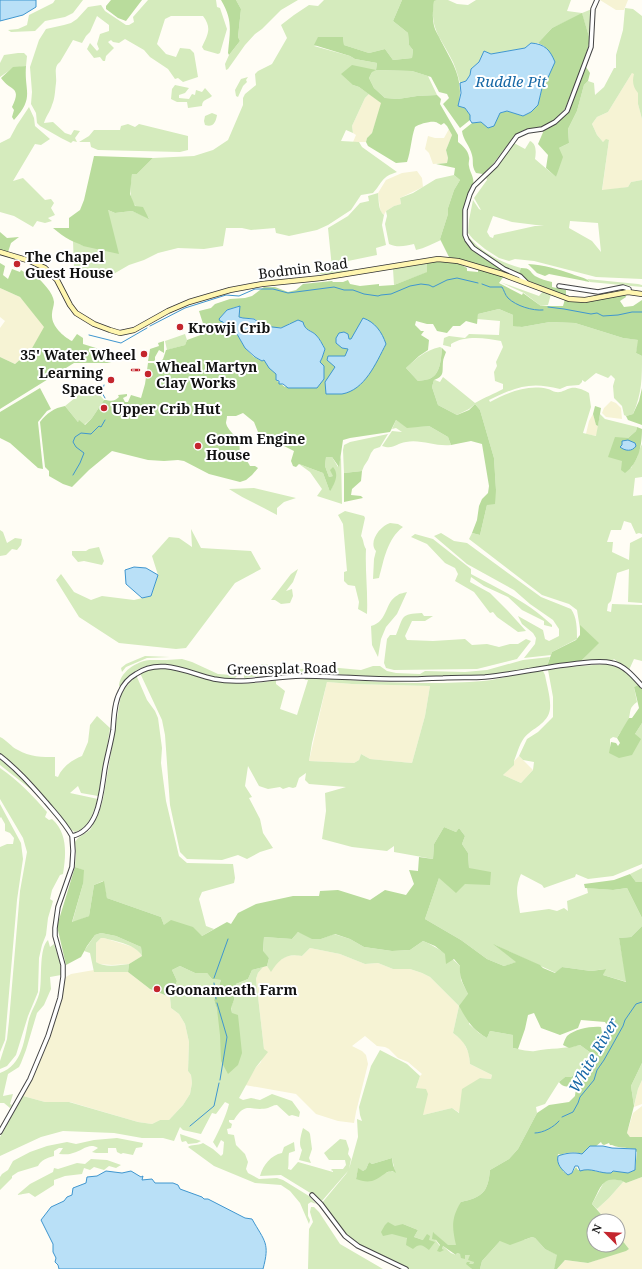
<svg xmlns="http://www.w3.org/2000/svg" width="642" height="1269" font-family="'Noto Serif',serif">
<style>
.farmland{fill:#f6f3d4}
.green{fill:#d5ebbd;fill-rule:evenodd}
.forest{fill:#b9dc9c;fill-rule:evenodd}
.water{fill:#b9e0f7;stroke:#3f96cf}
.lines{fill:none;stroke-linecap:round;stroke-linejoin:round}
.stream{stroke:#3f96cf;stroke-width:1}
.minor-casing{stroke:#444;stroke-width:5.5}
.secondary-casing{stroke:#333;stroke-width:6}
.minor{stroke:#fff;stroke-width:3.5}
.secondary{stroke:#fff6b0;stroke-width:4.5}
.rail-casing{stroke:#c4262e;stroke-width:2.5}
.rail{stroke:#fff;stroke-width:1;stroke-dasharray:3;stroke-linecap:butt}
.poi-dot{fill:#c4262e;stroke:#fff;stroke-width:1.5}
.labels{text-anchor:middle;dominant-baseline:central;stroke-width:4;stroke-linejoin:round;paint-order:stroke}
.poi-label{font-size:14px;font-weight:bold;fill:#111;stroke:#fff;text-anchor:start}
.street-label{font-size:14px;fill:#111;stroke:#fff}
.water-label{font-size:15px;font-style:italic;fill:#1768a6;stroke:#fff}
</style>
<rect width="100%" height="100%" fill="#fffdf5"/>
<path class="farmland" d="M600 0H628L624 10H616Z
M632 73H634L638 92V104L642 119V180L631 182 628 187 602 191 609 140 603 142 597 135 592 124 597 117 608 112Z
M369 94 382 103 372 133 367 138 366 142H353L356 135 353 133 352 126 365 98Z
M449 129 452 135 446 150 448 158 447 163 433 164 429 153 425 149 428 136 435 138H444Z
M417 171 422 178 423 187 400 198 401 204 394 206 386 211 384 215 381 212 380 208 378 193 386 180 402 173Z
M0 288 20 297 45 327 31 350 15 364 0 357V328L5 321 0 317Z
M611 401 616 403 621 408 622 419 606 417 602 413 604 408Z
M593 414 596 425 598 426 597 436 586 434 589 421Z
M327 682 352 684 430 686 425 716 412 763 370 759 361 754 359 760 354 763 309 761Z
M519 756 533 770 521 783 503 775 513 765 514 761Z
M101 938H104L133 947 139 952 142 956 129 964 112 965 98 964 96 962V943Z
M310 948 340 954 365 964 378 963 393 969H410L422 973 430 977 459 1006 453 1033 463 1041 469 1054 470 1064 492 1075 491 1079 480 1078 460 1113 452 1108 423 1115 416 1088 420 1076 422 1074 408 1062 398 1058 389 1049 385 1047 377 1046 365 1036 352 1046 362 1051 366 1055 368 1064 356 1112 354 1123 338 1121 316 1114 296 1094 245 1085 256 1067 261 1062 264 1049 256 979 258 973 263 967 267 966 271 971 277 962 287 956 297 955 302 956Z
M94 970V972H128L150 989 170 997 171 1008 179 1014 185 1024 189 1042 188 1071 191 1075 192 1083 190 1094 183 1105 169 1120H160L152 1124 138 1122 70 1102H45L23 1096 39 1063 51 1032 66 977 71 974Z
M642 1080V1104L634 1107 638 1089Z
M642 1106V1137H630L627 1133 633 1113Z
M642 1177V1269H557L565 1260 588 1263 629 1249 618 1235V1221H607L597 1209 609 1198 624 1181 626 1183Z"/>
<path class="green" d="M55 0H83L73 13 65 17 45 21 35 31 11 32 8 30 18 29 27 25 29 15 53 3Z
M148 0H216L217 7 220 8 227 29 220 53 218 54 204 50 202 47C208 34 212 28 203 16H171L165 19 157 44 166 54 176 57 180 48 190 49 194 53 198 77 183 82 178 78 175 79 168 69 150 57 144 50 125 39 119 43 113 42 111 40 108 42 114 48 106 56 105 61H103L100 57 94 58 87 49 90 43 97 51 99 49 97 44 100 34 109 31V25L97 16 90 32 86 36 82 43 73 40 60 62C53 67 57 75 56 83 55 90 55 99 52 105 50 112 46 116 44 123L53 122 65 133 71 135 74 130 80 131 75 138 77 142 73 141 71 143 61 138 40 126 37 123 36 113 31 104 32 92 30 67 39 40 46 29 64 25 71 23 77 19 88 7 101 5 105 11 126 25H129L134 22 133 17Z
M236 0H298L281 10 262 29 255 34 245 45 228 69 226 70 225 64 229 55 240 41 238 37 241 9Z
M324 0H402L393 21 408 33 409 45 413 50 412 58 393 60 385 49 369 53 344 45 343 37 314 46 350 56 355 59 377 63 376 70 412 71 428 76 437 95 417 96 398 99 385 98 374 88 369 78 372 72 375 70 353 85 359 87 369 94 365 98 352 126 353 133 346 130 341 141 359 142 362 147 397 172C381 177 383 182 373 193L361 195 351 210 328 225 317 230 289 236 276 233 275 228 251 230 242 228H226L223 246 204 249 178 248 158 253 144 260 129 265 110 276 100 277 87 274 74 268 73 241 80 243 83 246 108 210 115 213 132 211 149 218C129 202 129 200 132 174H137L153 158 194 156 213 150 228 140 243 105V98L245 94 256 85 255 74 258 71 272 64 287 38 281 25 294 15 309 5 318 6Z
M438 0H448L457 4 468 5 476 0H571L567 11 582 13 592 9 590 40 582 14 552 28 538 43H531L525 48 491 54 484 51 479 62 471 69 470 75 466 81 460 83C458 76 456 69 453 62 442 38 429 30 434 1Z
M625 8 633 9 642 16V119L638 104V93C633 87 632 81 634 74L632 73 608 112 597 117 592 124 597 135 603 142 606 139 609 140 602 190 628 187 631 182 642 180V279L596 277 534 261 515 259 509 261 499 258 485 249 473 239 468 233 469 220 473 200 479 209 481 210 474 198 487 180 486 177 499 164 514 143 525 149 530 141C537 144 536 153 535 159L556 177 559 148 569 143 568 129 577 111 584 85 588 81 594 83 595 95 604 87 614 68H616V55L623 30ZM493 216 512 222 544 226H535L494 235 493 238 490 237 487 232ZM570 221 598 223 601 252 592 241 569 228Z
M18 53H24L27 56 26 66 13 68 0 77V63L4 55Z
M248 77 246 80 247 82 243 86 238 97 236 96 235 90 241 79Z
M175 85 189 88 185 93 179 95V98L189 99 192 94 195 95 196 90 202 92 205 88 212 96C208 100 202 99 202 106L188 108 187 102H177L171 99 172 89Z
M29 107 34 118 35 126 50 139 41 145 35 144 13 181 23 178 45 200 51 199 54 203 51 208 55 215 48 218 52 221 45 223 37 221 33 227 14 216 0 212V143L10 138 17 125Z
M212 113 217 115C216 122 213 128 205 125L204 121 205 116Z
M128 124 135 127 139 124 188 136V150L180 152 98 150 91 147 90 142H79L89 136 94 130H120L121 126Z
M454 175 460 180 454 190 448 208V214L440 239 441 240C432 244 425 248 416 250L414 244C406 246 397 248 389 244L385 224 387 216 386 211 394 206 401 204 400 198 413 193 436 179Z
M378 193C379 201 378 210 384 215L382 225 386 245 376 248 377 255 348 261 349 272 332 275 316 274 317 266 328 272 332 268 328 228 348 216 360 203 369 201 368 196Z
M466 234C481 252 499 262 521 268L519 273 505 268 474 247 470 243Z
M427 262 428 272 394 285 393 269Z
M587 279 638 284 642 285V287L590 282Z
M500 282 539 296 543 291 551 294 548 305 541 306 524 293Z
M499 309 513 315V325L522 327 550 322 575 323 623 338 639 340 636 353 642 356C642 379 642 393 633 414L626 416 624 415 622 406 614 398 613 386 615 379 611 375 608 378 596 373 585 382 582 380V382L579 385 567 386 560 389C530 381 516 387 489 400L490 402C507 393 527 384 548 389 550 389 553 392 556 392 562 393 566 389 571 388 577 387 584 390 589 393L591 407 583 433 596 436 600 414 605 419 637 427 636 431 628 438H623L622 461 631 468 637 458 638 453 642 444V477L635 478 633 496 642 495V534L639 533 636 534 631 523 624 521 621 530H611L607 542H613L612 552 629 560 630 543 642 537V603L628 602 629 569 617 573 611 601 608 604 607 611 611 612 612 604 642 605V661L634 659 629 670 614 659 612 661H581L598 643 580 626V629L577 610 569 604 542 595 469 539 472 533 480 535 487 505 496 490 494 458 480 410 475 404 469 409 457 415 438 405 432 387 434 380H435L440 382 443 377 475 403C485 397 494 394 503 389V384L495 381 494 372 497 366 496 362 503 347 501 341C486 338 465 335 451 344V347L443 345 444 338 449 336 465 338 469 334 499 335 500 321 477 319 478 314Z
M185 334 187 340 185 345 167 350 165 341Z
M440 347 442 348C441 357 441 373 431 378 428 380 422 380 418 381L406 368C418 357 424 351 440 347Z
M91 385 104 400 92 418 84 425 79 421 78 422 65 406Z
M396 420 407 427 429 426 448 437 451 445C436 447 421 439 406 442 396 443 394 450 382 446L392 431 402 432 396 428 392 429Z
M388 434 380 447 374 449 371 453 368 460 364 466 362 471 344 473 343 450 344 445 350 442Z
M341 456 342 504 317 496 322 489 310 472 299 464 323 473 330 492 333 485V476L329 477 325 466 326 457H332L338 467Z
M254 488 296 498 284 502 277 508V515C261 506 244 499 229 489Z
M345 511 364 516 365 518 361 536C364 540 363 545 366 549 365 571 368 592 367 614L358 609 359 602 355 586 348 585 344 581V572L347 571 343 524 338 515Z
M390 523 398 524 403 527C387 539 384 560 379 578L373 579 374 559 376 551C368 542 380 526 390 523Z
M191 529 201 548 251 551 261 569 235 583 186 648 176 649 119 643 79 617 56 580 61 574 74 592 91 600 102 596 134 600 151 596 158 575 152 556 169 537 179 538 192 547Z
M0 530 3 532 7 543 15 538 22 539 21 545 17 550 12 549 6 555 0 556Z
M441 533 454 541 467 543 541 597 571 609C577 617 577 629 577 639L552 652 551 655 524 658 535 644 536 638 533 633 522 624 518 616 543 630 545 639 549 641 559 636V629L553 620 530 604 514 590 467 564 434 536Z
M415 534 433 539 471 569V574C499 589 528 602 552 625V627L544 625V621L522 610 508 597 484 586 471 577 470 582 490 593 508 611 526 631 518 632 497 617 493 612 490 613 474 592 455 581 458 574 455 568 445 563 427 544 411 537Z
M99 547 104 561 102 565 84 561 78 562 72 555V551H86L89 549Z
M298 569 293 582 286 591 292 589 293 596 290 603 281 604 275 600H271L291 574Z
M407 592 397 614 386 627 381 639 378 657 372 645 371 626C389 621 384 602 398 595 400 593 405 593 407 592Z
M422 613 424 616H433L425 621H412L405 636 407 640 433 641 465 639 472 645 487 644 499 647 510 644H518L526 639 531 641 517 659 477 669 394 670 386 668 384 663 387 639 390 635H396C404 616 400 614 422 613Z
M145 656 170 657 147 658 126 667 122 672 121 668 126 664Z
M550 657 547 666 485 676 385 677 295 672 297 670 317 666 361 670 373 666H380L387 671 396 673 420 674 425 671 465 672 487 670 523 660Z
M182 659 192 662 218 674 232 675 234 672 237 673V676L235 678C228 678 220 679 213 677 177 668 147 650 119 687 119 672 137 661 150 660 161 660 172 660 182 659Z
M261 664 269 665 271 671 274 672 282 671 281 673 244 678V673L245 672 252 675 260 671 262 667Z
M607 664C620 665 630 676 638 685L634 687 637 702C629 708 631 710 629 718 627 725 620 732 617 738L613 737 610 739V753L635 734 642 723V864L613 876 588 879 576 874 575 877 544 888 542 885 521 874C514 890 518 897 520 913L549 909 557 911 564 908 568 911 567 901 588 893 587 888 613 890 627 888 642 918V926L631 937 619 938 627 982 603 975 605 969 591 971 562 967 556 973 495 945 517 962 504 966 487 959 461 940 425 919 439 878 469 868 468 853 462 844 465 836 459 828 456 832 444 827 434 844 433 859 394 852V846L387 851 352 847 322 839 326 811 325 793 346 787 309 784 305 780 306 773 299 778 296 787 293 788 289 787 283 789 280 787 268 789 259 786 248 766 245 786 252 797 249 798 260 819 263 833 273 848 260 852 247 859 238 855 222 860 187 859 180 852 170 805 165 735 162 720 140 673C158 665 178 669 197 675 201 677 205 679 209 680 231 684 254 685 276 680V684L285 691 280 709 297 715 308 680H305L304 677C363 681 424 686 483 681 503 679 523 671 543 671L545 675C547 686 551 698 550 709 548 724 532 728 524 738 519 745 517 754 514 761V765L503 775 521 783 533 770 534 762 523 760 519 756 527 739 538 732 553 717V697L548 670 568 667ZM327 682 352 684 430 686 425 716 412 763 370 759 361 754 359 760 354 763 309 761 312 743Z
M135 677H137L147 700 155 711 158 718 162 748 161 763 166 801 179 856 187 863 233 864 235 878 234 883 202 892 199 899 206 926 214 929 202 936 164 925 161 917 107 898 103 881 94 885 89 916 72 923 83 884V870L75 867 76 854 75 842 78 838 90 830 99 813 103 799 121 695 125 688Z
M97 716 110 728 107 747 98 796 81 793 78 786 70 793 98 799C93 812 90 828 75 832 67 829 63 818 57 811 38 790 22 772 0 755V737C7 740 11 747 18 750 29 757 43 757 55 757V776L58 777C62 767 72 760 82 756L88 742 90 725Z
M0 759 23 779 33 791 0 765Z
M0 768C18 780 33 796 47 812L45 817 49 820 52 819C68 833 66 855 63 874L60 875 52 890 50 899 53 901 48 918 46 935 42 945 39 958 38 992 28 1016 16 1055 7 1066 0 1069V1061L7 1039 9 1021 20 891 27 852 23 838 0 799Z
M0 804 21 843 23 859 17 900 5 1040 0 1052V847L7 844H13L14 838 10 833 5 831V824L1 817 0 818Z
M642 868V882H636L630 874Z
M298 932 321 939 334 934 350 939 364 947 392 951 410 950 423 941C437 947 449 955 460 966L461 980 468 994 469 1024 479 1033 487 1038 490 1031 513 1035V1048C519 1049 529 1052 535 1051 550 1048 565 1049 580 1045L591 1053 593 1066 587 1065 571 1077H565L559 1082 545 1104 536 1107 537 1113 518 1149 509 1159 490 1170C488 1193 482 1197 461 1202L456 1245 448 1246 434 1233V1238L442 1249 443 1246 451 1253 456 1255 457 1253 460 1254 465 1258V1255H470L474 1262 473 1265 469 1264 467 1262 472 1269H406L367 1250 345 1236 321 1204 346 1174 348 1171 321 1202 312 1194 281 1175 260 1176C263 1165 271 1155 282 1153L284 1147 294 1142 295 1151 289 1153C288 1159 289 1164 288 1169L291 1170 298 1162 333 1172V1171L331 1170 332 1169H343L346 1165 345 1160H329L324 1153 340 1139 346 1140 349 1149 348 1154 351 1159 349 1169 358 1137 357 1119 362 1121 360 1115 359 1107 371 1066 380 1050 407 1064 420 1076 416 1088 426 1089 428 1094 423 1115 452 1108 459 1113 462 1089 480 1078 491 1079 492 1075 470 1064C469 1049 465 1042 453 1033L459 1006 430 977 422 973 410 969H393L378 963 365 964 340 954 310 948 302 956C287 953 279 959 271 972L267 966 269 958 263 952 264 937 292 939ZM392 1158 395 1172 390 1171 386 1173 356 1179 358 1169 363 1171 366 1169 369 1162 372 1164ZM403 1224 418 1230 414 1237 423 1240 421 1244 418 1245 407 1239Z
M101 933 116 936 141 947 142 956C135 944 117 942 104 938H101L96 943V962C104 968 120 965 129 964L128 972H94L90 953 84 951 95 935Z
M48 940 50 947 54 944 60 962 61 975 50 977 51 989 44 1005 37 1013 26 1050 21 1063 19 1067 8 1074 3 1096 13 1094 10 1104 12 1105 10 1108 4 1103H0V1073C23 1065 24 1039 29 1019 32 1009 38 1001 40 990 42 978 39 948 48 940Z
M180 966 195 973H207L212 979 221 980 214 1000C222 1019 221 1041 221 1061L232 1013 231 1007 234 1000 236 984 248 979 252 970 263 967 258 973 256 979 264 1049 268 1052 256 1067 239 1098 243 1100 251 1098 260 1100 272 1094 292 1101 300 1112 299 1117 292 1115 289 1116 277 1105C273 1105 271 1107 268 1108 250 1112 246 1100 234 1120H229V1122L232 1124 231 1128 227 1129 228 1134 234 1135 236 1145 245 1154 248 1162 246 1169 248 1173 259 1179 277 1178 283 1180 309 1196 316 1204 311 1202 308 1204V1216L310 1220 309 1224 300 1203 290 1191 281 1185 255 1183 214 1166 188 1147C192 1144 197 1146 203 1143L213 1149 221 1156 223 1154 224 1142 221 1140 217 1148 213 1142C219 1131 226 1116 229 1104L225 1102 216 1114 212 1113 201 1134 183 1130 180 1127 174 1141 163 1138H142L114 1133 63 1131 41 1137 0 1156V1137L23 1096 45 1102H69L138 1122 152 1124 160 1120H169L183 1105 190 1094 192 1083 191 1075 188 1071 189 1042 185 1024 179 1014 171 1008 170 997 177 981 172 970Z
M642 1063V1080L638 1089 634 1106 631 1086Z
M303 1128 309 1132 310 1134 312 1149 309 1158 311 1163 299 1160 302 1150C298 1144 301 1135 303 1128Z
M180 1134 201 1141 197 1143 188 1144 186 1141 182 1142 181 1140Z
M117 1138 143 1143 142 1147 136 1148 133 1155 123 1153 121 1154 117 1152 116 1148H108V1153H96L92 1152 98 1148C89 1142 82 1151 73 1153 69 1155 64 1154 59 1154L63 1148H59L54 1151V1156C47 1158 41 1160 38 1166L18 1172 12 1176V1178L0 1190V1177L2 1174 8 1170 13 1161 30 1152 47 1146 67 1142 76 1144 94 1140Z
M91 1159 107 1160 121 1165 116 1168 109 1166 104 1170 94 1167 90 1170 84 1168 82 1174 65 1176 54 1180V1185L35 1197 29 1193 17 1195 30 1184 53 1172 54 1168 58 1169 77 1163 85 1164Z
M610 1178 624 1181 609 1198 597 1209 592 1204 604 1182Z
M311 1207H314L319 1212 340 1244 383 1269H308L309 1229 313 1222 310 1212Z
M532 1237 535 1238 545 1249 558 1255 554 1269H480L482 1261 500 1241 524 1240Z"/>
<path class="forest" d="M111 0H142L126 21 118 18 106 9V6Z
M221 0H236L241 9 238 37 240 41 229 55 228 53C230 31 233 20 221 0Z
M402 0H438L434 1C433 10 432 18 434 26 435 31 439 36 441 41 452 62 465 80 458 106L465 108 470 115V120L460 128 443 104 449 98 447 94 439 92 431 77 412 71 376 70 372 72 369 78 374 88 385 98 398 99 417 96 437 95 441 99 440 104 458 135V142C463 146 468 150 469 157 470 159 468 163 469 166 470 173 475 178 473 186 472 189 469 192 468 195 463 206 459 233 466 243 477 258 504 269 521 278L449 257 440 239 448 214V208L454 190 460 180 454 175 455 168 436 164 447 163 448 158 446 150 452 135 447 126 444 123 441 125C439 124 437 122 435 122 431 121 419 124 415 127 411 139 411 150 407 162L396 163 368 146 366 142 367 138 372 133 381 103 359 87 353 85 341 74 352 65 376 70 377 63 355 59 350 56 314 45 318 37H343L344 45 369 53 385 49 393 60 412 58 413 50 409 45 408 33 393 21Z
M582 13 590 40 584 61 565 109 553 121 541 127 526 129 515 135 493 164 483 174 476 173C471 165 474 162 472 155 470 146 463 140 462 131L472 123 481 122 500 113 507 111 523 116 531 112 538 105 542 88 546 82 552 56 544 46 538 43 552 28Z
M26 66C24 92 35 97 14 120L12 117 14 110 12 107C22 86 11 92 1 78L13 67Z
M586 67 590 73 588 81 584 85 577 111 568 129 569 143 559 148 563 157 556 177 546 168 548 155 538 144 544 130 557 123 569 112Z
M94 156 153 158 137 174H132L130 194 135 206 143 207 149 219 132 211 115 213 108 210 119 254 83 246C79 243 75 243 70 240 64 237 59 233 53 228H69V218L80 210 84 200Z
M0 232 7 238 19 237 11 243 8 252 0 250Z
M439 261 458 263 467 268V271L478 272V268L504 276 499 283 522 295 523 293 541 306H563L565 299C586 305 605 298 625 294L626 297 620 301 624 307 633 306 642 300V356L636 353 638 340 623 338 575 323 550 322 522 327 513 326V315L499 309 478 314 477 324 466 321 460 326H453L447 333 437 331 433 324H427L416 321 415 325 421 331H424L421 335 429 340 428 350 419 356 406 368 418 381C422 380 428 380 431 378 441 373 441 357 442 348L446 352C445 355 443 359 443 362 442 372 445 376 434 380L432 387 438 405 457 415 469 410 475 404 480 410 494 458 496 490 495 504 487 505 480 535 472 533 477 520 479 506 482 499 488 493 489 486 482 444 471 441 451 445 448 437 429 426 407 428 396 420 390 432 350 438 343 440 339 467 332 457H326L325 466 329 477 333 476 330 470 333 467C340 475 334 484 330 492L323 473 299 464 296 467 293 466 291 461 294 451 280 444 276 436 266 437 258 432 254 422 243 413 236 416H227C227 419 226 421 226 423 228 433 243 438 239 453 243 458 248 461 250 466H255L258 468 252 475 246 480 240 482 209 474 184 461 178 460 164 461 148 460 112 451 89 470 72 487 63 484 49 476V471L45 467 40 422C47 413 54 408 65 406L78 422 79 420 85 425 92 418 104 400C110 400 113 403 119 397L118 395 127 394V396L123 398 125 402H128L131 395 141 398 145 384 148 363H159L163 359 166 350 185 345 187 340 206 333 199 311 211 308 215 304 230 299 245 298 252 296 264 287H275L288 292 296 290 303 284 332 281 333 282H343L348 280 350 284 360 286 379 284V286L394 285 427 272V262ZM239 306V317C245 319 251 317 255 319 258 321 260 324 263 325 271 330 284 329 290 323 301 326 314 330 320 340 322 343 323 346 325 349L322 358 320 362 285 387 276 380V374C271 369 268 365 264 360L262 361 254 357 245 348 237 334 228 329 219 319 227 310Z
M0 263 5 266 3 275 8 279 12 269 20 272 21 270 27 274 26 277 29 279 36 276C43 283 53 292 54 302 54 306 52 310 52 314 51 326 63 336 72 341L77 334 83 338V344L109 352 106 358 116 361 107 363H74L0 409V357L15 364 31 350 44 327 20 297 0 288Z
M528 264C544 265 558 269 572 274 578 277 585 277 590 282L549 274 545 276 537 273Z
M521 268C531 268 529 271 535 276 540 279 547 281 552 282V287L566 290V296L529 281 519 273Z
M164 341V353L159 350 155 357V361H148L150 349 159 346 158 343Z
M40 388 51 409 47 411 38 422 43 469 38 468 10 443 0 438V412Z
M642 388V425L628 420 626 416 633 414 639 401Z
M595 406 601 408 598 426 596 425 593 414Z
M637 427 642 429C642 445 639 463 625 473L621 470 622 461 608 457 615 437 628 438 636 431Z
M362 471 361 481 352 489 351 495 361 496 363 498 344 502V473Z
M580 625 599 643 581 661 547 666 552 652 576 640 580 635Z
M638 685 642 689V723L635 734 641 739 632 755 619 758 609 753 611 742 616 743 618 746 620 743 617 738 629 718H632L639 708 634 687Z
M444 827 456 832 459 828 465 836 462 844 468 853 469 868 491 872 490 885 465 884 456 893 439 878 425 919 461 940 487 959 504 966 516 962 493 944 540 965 543 968 555 973 562 967 591 971 606 969 603 975 626 982 619 938 631 937 642 926V1063L631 1086 634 1106 627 1133 630 1137H642V1177L626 1183C623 1181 621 1180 617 1180 601 1177 599 1192 592 1204L607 1221H594V1245H618V1235L629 1249 626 1251 588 1263 565 1260 557 1269H554L557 1255 545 1249 535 1238 532 1237 510 1245 500 1241 482 1261 480 1269H472L466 1264 467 1262H470L469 1264H473L474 1262 468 1260 470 1255H465V1259L461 1258 460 1254 457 1253 456 1255 443 1246 442 1249 444 1250 440 1252 437 1251 440 1245 436 1240 432 1239 433 1232 448 1245H456C452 1228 451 1218 461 1202 482 1197 488 1193 490 1170L509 1159 518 1149 537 1113 549 1105 569 1102 575 1096 576 1088C569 1085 564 1089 559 1082L565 1077H571L587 1065 593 1066 591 1053 580 1045 569 1048 563 1045C564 1042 565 1039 567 1036 575 1029 591 1026 601 1027L602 1033 605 1034 607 1041 609 1029 605 1022 581 1020 578 1028 560 1035 541 1028 534 1013 528 1015 525 1029 518 1049 513 1048V1035L490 1031 487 1038C472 1029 468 1022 459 1006L468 994C463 984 459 977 460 966L454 959 446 964 445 954 435 946 423 941 410 950 392 951 364 947 350 939 335 934 321 939H312L298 932 292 939 264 937 263 951 269 958 267 966 252 970 248 979 236 984 234 1000 231 1008 232 1013 238 1015 242 1053 238 1065 228 1074 221 1061 220 1035 217 1009 214 1000 221 980 212 979 207 973H195L180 966 172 970 177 981 170 997 150 989 128 972 129 964 142 956 141 947 116 936 101 933 95 935 87 946 81 957 66 965 57 926 75 867 84 870 83 884 72 922 89 916 94 885 104 881 107 898 161 917 164 925 171 920 193 927 202 936 227 922 231 924 238 913 256 904 293 896H319L320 891 338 890 370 900 385 890 406 895 414 884 409 870 418 871 419 857 433 859 434 844ZM601 1142 602 1144 604 1145 609 1143 610 1145H612C620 1149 631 1146 637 1152L635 1170 628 1173 620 1171 598 1172 590 1169 578 1170 576 1167 572 1173 568 1175C561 1170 557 1163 558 1154L561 1155C567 1152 575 1152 582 1154L590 1146 595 1147Z
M630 874 636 882H642V918L627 888 613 890 585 888 584 884 614 880Z
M392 1158 393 1165 396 1173C388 1167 381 1179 372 1181 366 1182 362 1181 356 1179L358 1168 363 1171 366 1169 369 1162 372 1164Z
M388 1222 395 1226 403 1224 418 1230 414 1237 423 1240 427 1234 430 1236 429 1240 435 1242 429 1250C422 1245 420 1243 413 1249L406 1245 407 1238 392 1234 383 1236 381 1232 385 1225Z"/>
<path class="water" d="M0 0H36V7L23 15 0 21Z
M531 43C545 44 550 50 555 62L546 82 542 88 538 105 531 112 523 116 507 111 500 113 494 126 488 128 481 122 472 123 470 120V115L465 108 458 106 461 93 460 83 466 81 470 75 471 69 479 62 484 51 491 54 525 48Z
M240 306 239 317 243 318 254 319 264 326 281 328 298 320 303 322C305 331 311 330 316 335 320 339 322 344 325 349L322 358 320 362 324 366V379L317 388H288L283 384H279V381L276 380V374L269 368 264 360 262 361 255 357 245 348 237 334 224 326 223 322 220 321 219 319 227 310Z
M363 318C375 322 382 332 386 344 376 363 365 390 342 394 337 394 331 394 326 394L325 382 335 367 327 360 328 356H345L348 349 342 348 336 343V338L339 333 344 332 348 334 349 339H351Z
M628 440 635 443 636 446C632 452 625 451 620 447L622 445V441Z
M134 567 146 568 158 575 151 596 142 598 126 584 125 570Z
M590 1146H603L612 1148 636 1149 635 1170 628 1173 613 1171 611 1173C600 1174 591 1167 580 1171L578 1166H575L572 1173 568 1175C562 1170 556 1164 558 1156 566 1153 574 1152 582 1154Z
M106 1171 122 1173 131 1171 141 1177 143 1176 142 1180 152 1179 155 1183H173L178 1185 180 1189 202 1197 204 1199H208L245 1218 252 1219C265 1242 270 1243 263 1269H59L58 1265 55 1262 56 1258 53 1252V1244L41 1220 51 1207 64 1201 67 1197 72 1195 73 1188 86 1183 87 1177 97 1176Z"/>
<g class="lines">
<path class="stream" d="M482 284 490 287H502C504 290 505 295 508 298 516 306 533 311 543 310
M548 307 564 309 591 314 597 313 603 316 618 315 632 312H642
M150 326 185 308 226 295 239 296 255 289H273L288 293 334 287 344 290H353L364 294 378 296 381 295 391 294 410 286 421 284 429 285 433 287 447 280 457 278 478 283
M89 335 121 343 147 328
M95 388 99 392
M103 389 104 385
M100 392 101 391 105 398
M73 475 80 463 84 453 76 447 73 442 75 437 81 433 91 434 99 426 101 427 105 420
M214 978 228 939
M214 983 216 999
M217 1003 227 1037 220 1080
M562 1117 573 1112 578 1103 580 1097 594 1080 597 1070 604 1060 623 1026 625 1020 636 1004 642 1002
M190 1126 214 1106 219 1083
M535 1133C543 1133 554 1127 559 1121"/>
<defs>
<path id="minor" d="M526 282 520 276 504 269 473 248 467 240 465 235V210L470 194 474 186 496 165 517 136 528 131 542 129 555 122 567 111 591 47 593 9 597 0
M559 286 598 292 623 287 629 289V292
M0 756C18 770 31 785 46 802 56 814 65 823 72 836 100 830 101 792 105 768 107 756 111 743 113 730 114 718 114 703 120 692 123 685 129 678 136 674 160 657 188 673 214 679 243 685 273 676 302 676 338 676 375 680 411 679 422 679 432 678 443 678 457 677 472 678 485 677 515 674 544 667 573 664 585 663 599 660 612 663 624 665 634 677 642 686
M0 1132 30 1079 48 1036 60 998 63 977V965L55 936V928L58 907 72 867 73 851 72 836
M312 1195 321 1204 345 1236 358 1246 406 1269"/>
<path id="secondary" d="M0 252 30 261 45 268 57 280 70 305 76 313 94 324 110 330 120 333 134 330 168 311 189 302 230 290 262 284 321 278 438 259 458 261 502 274 569 299 585 300 628 292 642 294"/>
</defs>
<use href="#minor" class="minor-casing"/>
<use href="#secondary" class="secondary-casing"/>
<use href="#minor" class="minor"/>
<use href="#secondary" class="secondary"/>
<defs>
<path id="rail" d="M132 370H139"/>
</defs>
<use href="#rail" class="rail-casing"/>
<use href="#rail" class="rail"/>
</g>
<g class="poi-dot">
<circle cx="17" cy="264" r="4"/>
<circle cx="180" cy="327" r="4"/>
<circle cx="144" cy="354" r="4"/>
<circle cx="148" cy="374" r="4"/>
<circle cx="111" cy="380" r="4"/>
<circle cx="104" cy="408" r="4"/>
<circle cx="198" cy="446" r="4"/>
<circle cx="157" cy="989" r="4"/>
</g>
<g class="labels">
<g class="poi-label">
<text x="25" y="256">The Chapel<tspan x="25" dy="16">Guest House</tspan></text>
<text x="188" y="327">Krowji Crib</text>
<text x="136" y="354" text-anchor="end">35' Water Wheel</text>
<text x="156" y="366">Wheal Martyn<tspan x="156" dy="16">Clay Works</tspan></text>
<text x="103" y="372" text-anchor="end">Learning<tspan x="103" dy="16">Space</tspan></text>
<text x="112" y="408">Upper Crib Hut</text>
<text x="206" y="438">Gomm Engine<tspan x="206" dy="16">House</tspan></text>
<text x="165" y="989">Goonameath Farm</text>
</g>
<g class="street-label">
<text transform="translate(303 268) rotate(-7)">Bodmin Road</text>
<text transform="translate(282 668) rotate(-1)">Greensplat Road</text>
</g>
<g class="water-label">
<text x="511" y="81">Ruddle Pit</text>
<text transform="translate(593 1055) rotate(-60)">White River</text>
</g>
</g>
<g transform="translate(606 1233) rotate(294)"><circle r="19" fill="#ffffff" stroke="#a0a0a0"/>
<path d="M0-3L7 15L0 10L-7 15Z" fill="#c4262e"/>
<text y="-6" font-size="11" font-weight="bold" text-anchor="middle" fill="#111111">N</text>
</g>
</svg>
